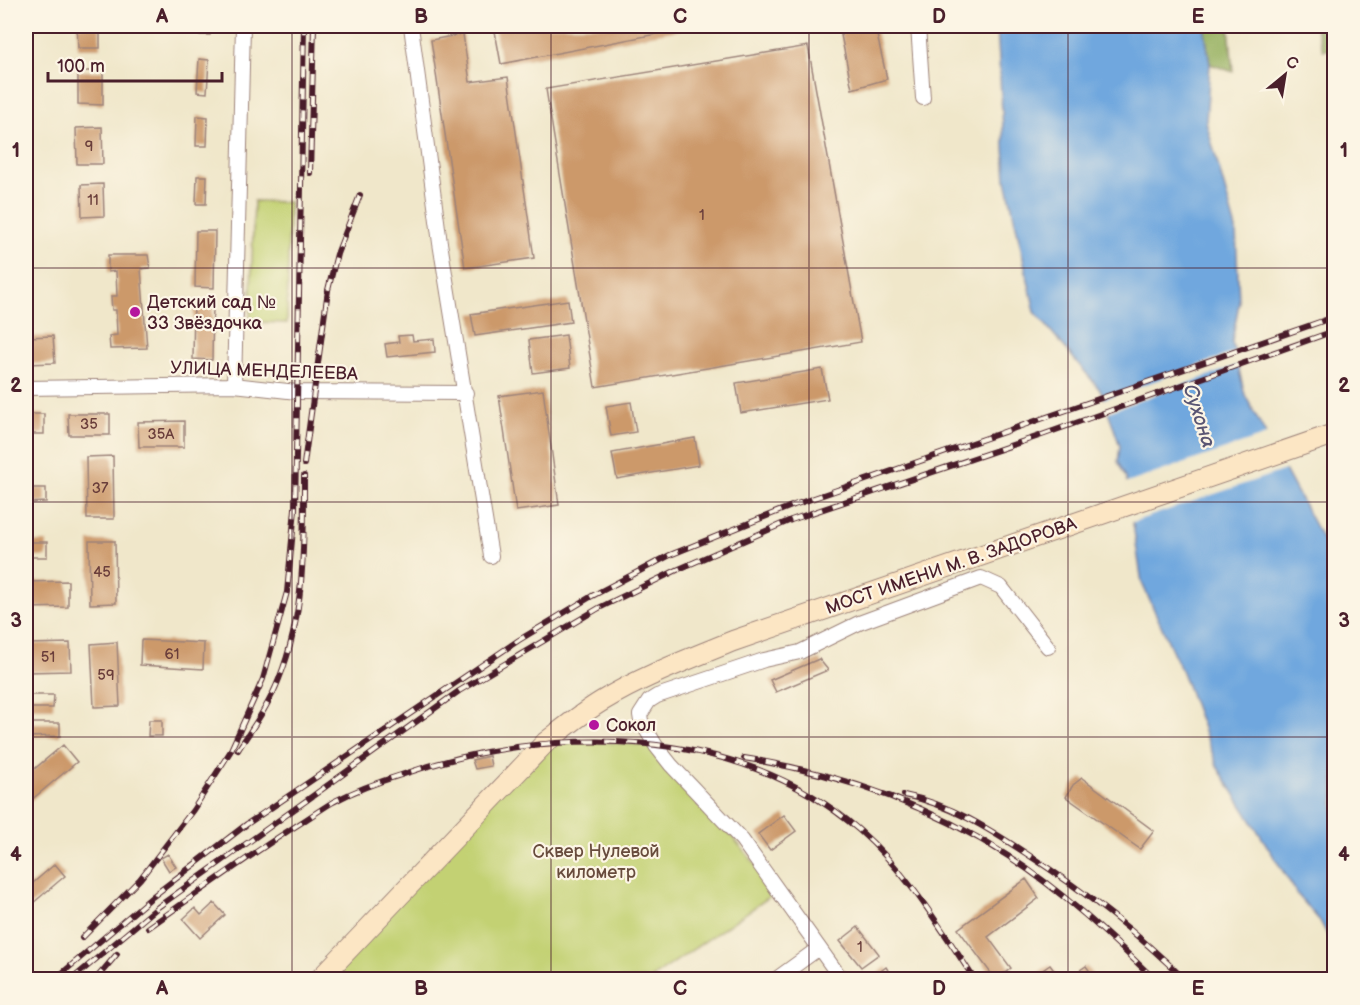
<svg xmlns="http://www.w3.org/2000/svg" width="1360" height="1005" font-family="'Balsamiq Sans',sans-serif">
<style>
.green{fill:#c3d173;stroke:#86784f;stroke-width:1.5}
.forest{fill:#9ab365;stroke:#726948;stroke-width:1.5}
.water{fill:#6fa7de;stroke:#5c6384;stroke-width:1.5}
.pier{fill:#f0e7ca}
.building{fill:#cc996a}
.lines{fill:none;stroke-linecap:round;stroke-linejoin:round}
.street-casing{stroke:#9d837a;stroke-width:16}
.secondary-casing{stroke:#9d837a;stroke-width:22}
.street{stroke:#fff;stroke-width:14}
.secondary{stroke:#fce6c4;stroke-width:20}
.rail-casing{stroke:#4a1f2b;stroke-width:6}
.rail{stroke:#fcf5e5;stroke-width:4;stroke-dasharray:11;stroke-linecap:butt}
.grid{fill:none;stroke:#4a1f2b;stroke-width:1.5;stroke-opacity:0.55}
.poi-dot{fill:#b5179e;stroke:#fcf5e5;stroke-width:2}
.labels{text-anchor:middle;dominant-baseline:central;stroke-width:4.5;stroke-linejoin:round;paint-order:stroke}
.number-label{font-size:15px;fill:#6a3e3b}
.poi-label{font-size:18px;fill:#4a1f2b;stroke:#fcf5e5;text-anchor:start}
.street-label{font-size:18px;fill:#4a1f2b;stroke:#fcf5e5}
.park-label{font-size:18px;fill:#684c3d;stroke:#fcf5e5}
.water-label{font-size:20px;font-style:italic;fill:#595573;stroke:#fcf5e5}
.neatline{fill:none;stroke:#4a1f2b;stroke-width:2}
.grid-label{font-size:20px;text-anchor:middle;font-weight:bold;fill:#4a1f2b}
</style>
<rect width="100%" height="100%" fill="#fcf5e5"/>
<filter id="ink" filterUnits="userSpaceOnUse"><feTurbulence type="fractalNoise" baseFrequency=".0167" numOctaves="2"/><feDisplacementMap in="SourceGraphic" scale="12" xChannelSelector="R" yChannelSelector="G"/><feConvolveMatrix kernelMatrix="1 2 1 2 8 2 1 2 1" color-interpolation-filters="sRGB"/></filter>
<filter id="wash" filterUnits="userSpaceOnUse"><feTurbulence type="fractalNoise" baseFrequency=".008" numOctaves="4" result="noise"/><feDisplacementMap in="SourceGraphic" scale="24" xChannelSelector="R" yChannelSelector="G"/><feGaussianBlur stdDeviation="1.35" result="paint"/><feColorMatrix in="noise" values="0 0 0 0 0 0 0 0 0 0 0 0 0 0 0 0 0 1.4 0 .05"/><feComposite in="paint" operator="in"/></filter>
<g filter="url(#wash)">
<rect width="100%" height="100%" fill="#f0e7ca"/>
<path class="green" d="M254 201 289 202 287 323 250 322Z
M546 742H603L656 746 778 891 653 977 655 979 319 980Z"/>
<path class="forest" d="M1204 26H1229L1233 72 1210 64Z
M1315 26H1334V49L1323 50Z"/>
<path class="water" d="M997 26H1204L1210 64 1206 122 1236 229 1239 303 1232 342 1245 395 1334 561V947L1320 921 1298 895 1218 768 1182 672 1142 583 1126 478 1118 462 1120 446 1101 391 1035 312 1006 180Z"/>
<path class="pier" d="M1238 351 1241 364 1105 413 1101 400Z
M1269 434 1288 469 1130 523 1124 484Z"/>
<g id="blocks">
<path class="building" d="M77 26H100V48H78Z
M200 26H210V35H200Z
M494 26H693V27L501 64Z
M862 26H875L887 79 852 89 840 30Z
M463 34 470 82 508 77 534 258 465 268 431 40Z
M808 46 861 342 595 387 546 89Z
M199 59 209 60 207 93 197 92Z
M78 71H103V105L78 104Z
M197 116 208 117 207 146H196Z
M102 127 103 164H77L76 128Z
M197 176H207L206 204H196Z
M103 184 104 216 82 217 81 185Z
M196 231H215L214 288 195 287Z
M108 255H148L150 268 141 269 147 348 110 349 109 336 117 335 116 310H112L111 296H117L116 271 108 272Z
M568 300 571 322 475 336 471 314Z
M194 303H213L212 360 193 359Z
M412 335 413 341 434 339 435 352 387 357 385 344 399 342 398 336Z
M566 335 570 368 533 373 529 340Z
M53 336 55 363 26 364V337Z
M822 369 828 399 741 413 736 383Z
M543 390 559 505 516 511 499 396Z
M631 402 636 432 611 436 606 406Z
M26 414H44V434H26Z
M68 414H110V435H69Z
M184 421V447H139L138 422Z
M695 438 699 465 617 479 612 453Z
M113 456 114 519H87L86 457Z
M26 488H46V502L26 503Z
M89 541H115L116 603 90 604Z
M26 542H47V557H26Z
M68 581V607L26 608V582Z
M141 640 204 643 203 669 140 665Z
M117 642 120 706 94 707 91 644Z
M70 643 71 671 26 672V644Z
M819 659 828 670 776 692 770 680Z
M26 695H54L53 708H26Z
M149 720H162V736H148Z
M26 723H60V736L26 737Z
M63 745 77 762 30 801 26 795V776Z
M489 756 491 766 475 769 472 760Z
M1082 778 1154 831 1140 849 1066 797 1073 785Z
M784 815 796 831 770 850 758 834Z
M168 854 176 867 169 871 161 858Z
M55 864 65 876 26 909V889Z
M1026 879 1039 898 988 937 1011 968 996 980 958 929Z
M214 903 225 915 200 938 183 919 195 908 201 915Z
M858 927 879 954 861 967 840 941Z
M1050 965 1061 980H1041L1037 974Z
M1086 966 1096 980H1080L1076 973Z
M886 967 894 980H869Z"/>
</g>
</g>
<g filter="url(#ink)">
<use href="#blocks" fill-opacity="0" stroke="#9d837a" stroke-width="1.5"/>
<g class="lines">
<defs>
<path id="street" d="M411 26 440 243 491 556
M918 26 923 98
M234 385 243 26
M26 388 234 385 297 392 466 393
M775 980 819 948
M842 980 742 840 671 765 656 746 641 721 640 715 649 701 657 696 764 660 800 652 859 623 981 578 1001 587 1048 647"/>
<path id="secondary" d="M319 980 546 742C564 728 582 713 602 701 643 676 689 659 733 641L1334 434"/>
</defs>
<use href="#street" class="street-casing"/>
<use href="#secondary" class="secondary-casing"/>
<use href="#street" class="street"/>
<use href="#secondary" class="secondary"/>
<defs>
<path id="rail" d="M310 173 314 26
M304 464 328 290 337 254 360 195
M238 750C253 727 269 705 279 679 305 615 304 545 304 476
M744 758C837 773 928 804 1008 856 1062 891 1109 935 1155 980
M904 795C950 804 989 829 1027 854 1084 891 1137 932 1185 980
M148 928C194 895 240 862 288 831 303 822 318 811 333 802 354 791 378 782 401 775 547 724 737 723 859 830 907 872 940 927 975 980
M82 938 140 879 193 810 230 752 263 679 287 592 295 509 304 26
M54 980 152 897 247 824 519 640 592 596 670 555 794 505 1334 317
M71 980 158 907 459 691 599 608 679 569 791 520 1039 436 1334 331
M95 980 117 954"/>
</defs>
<use href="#rail" class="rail-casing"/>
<use href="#rail" class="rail"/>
</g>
</g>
<path class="grid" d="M292 26V980M551 26V980M809 26V980M1068 26V980M26 268H1334M26 502H1334M26 737H1334"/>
<g class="poi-dot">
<circle cx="135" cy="312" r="6"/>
<circle cx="594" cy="725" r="6"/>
</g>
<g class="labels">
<g class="number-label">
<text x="89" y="146">9</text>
<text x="93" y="200">11</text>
<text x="702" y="215">1</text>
<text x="89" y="424">35</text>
<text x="161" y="434">35А</text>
<text x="100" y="488">37</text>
<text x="102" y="572">45</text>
<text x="172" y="654">61</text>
<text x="48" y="657">51</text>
<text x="106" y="675">59</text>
<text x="860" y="947">1</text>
</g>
<g class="poi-label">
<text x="147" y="302">Детский сад №<tspan x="147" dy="21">33 Звёздочка</tspan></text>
<text x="606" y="725">Сокол</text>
</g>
<g class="street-label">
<text transform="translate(264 371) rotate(2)">УЛИЦА МЕНДЕЛЕЕВА</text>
<text transform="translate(951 566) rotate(-19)">МОСТ ИМЕНИ М. В. ЗАДОРОВА</text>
</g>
<g class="park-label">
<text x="596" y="851">Сквер Нулевой<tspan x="596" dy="21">километр</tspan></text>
</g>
<g class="water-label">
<text transform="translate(1199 416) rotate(72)">Сухона</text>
</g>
</g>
<rect width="1360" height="1005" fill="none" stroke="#fcf5e5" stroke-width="66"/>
<g transform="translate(1285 75) rotate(30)" stroke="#fcf5e5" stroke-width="4.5" paint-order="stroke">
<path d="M0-4.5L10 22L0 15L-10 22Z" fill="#4a1f2b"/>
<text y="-9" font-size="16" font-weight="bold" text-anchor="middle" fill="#4a1f2b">С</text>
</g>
<path d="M48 72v9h174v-9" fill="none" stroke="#4a1f2b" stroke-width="3"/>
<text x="57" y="72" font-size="18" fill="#4a1f2b" stroke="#fcf5e5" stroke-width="4.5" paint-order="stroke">100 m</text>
<rect x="33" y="33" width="1294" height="939" class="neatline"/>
<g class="grid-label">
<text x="162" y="23">A</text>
<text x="421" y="23">B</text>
<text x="680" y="23">C</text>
<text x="939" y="23">D</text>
<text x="1198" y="23">E</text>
<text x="16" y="157">1</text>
<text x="1344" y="157">1</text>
<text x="16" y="392">2</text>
<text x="1344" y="392">2</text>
<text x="16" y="627">3</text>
<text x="1344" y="627">3</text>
<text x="16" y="861">4</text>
<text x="1344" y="861">4</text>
<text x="162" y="995">A</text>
<text x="421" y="995">B</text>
<text x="680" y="995">C</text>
<text x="939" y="995">D</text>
<text x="1198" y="995">E</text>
</g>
</svg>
